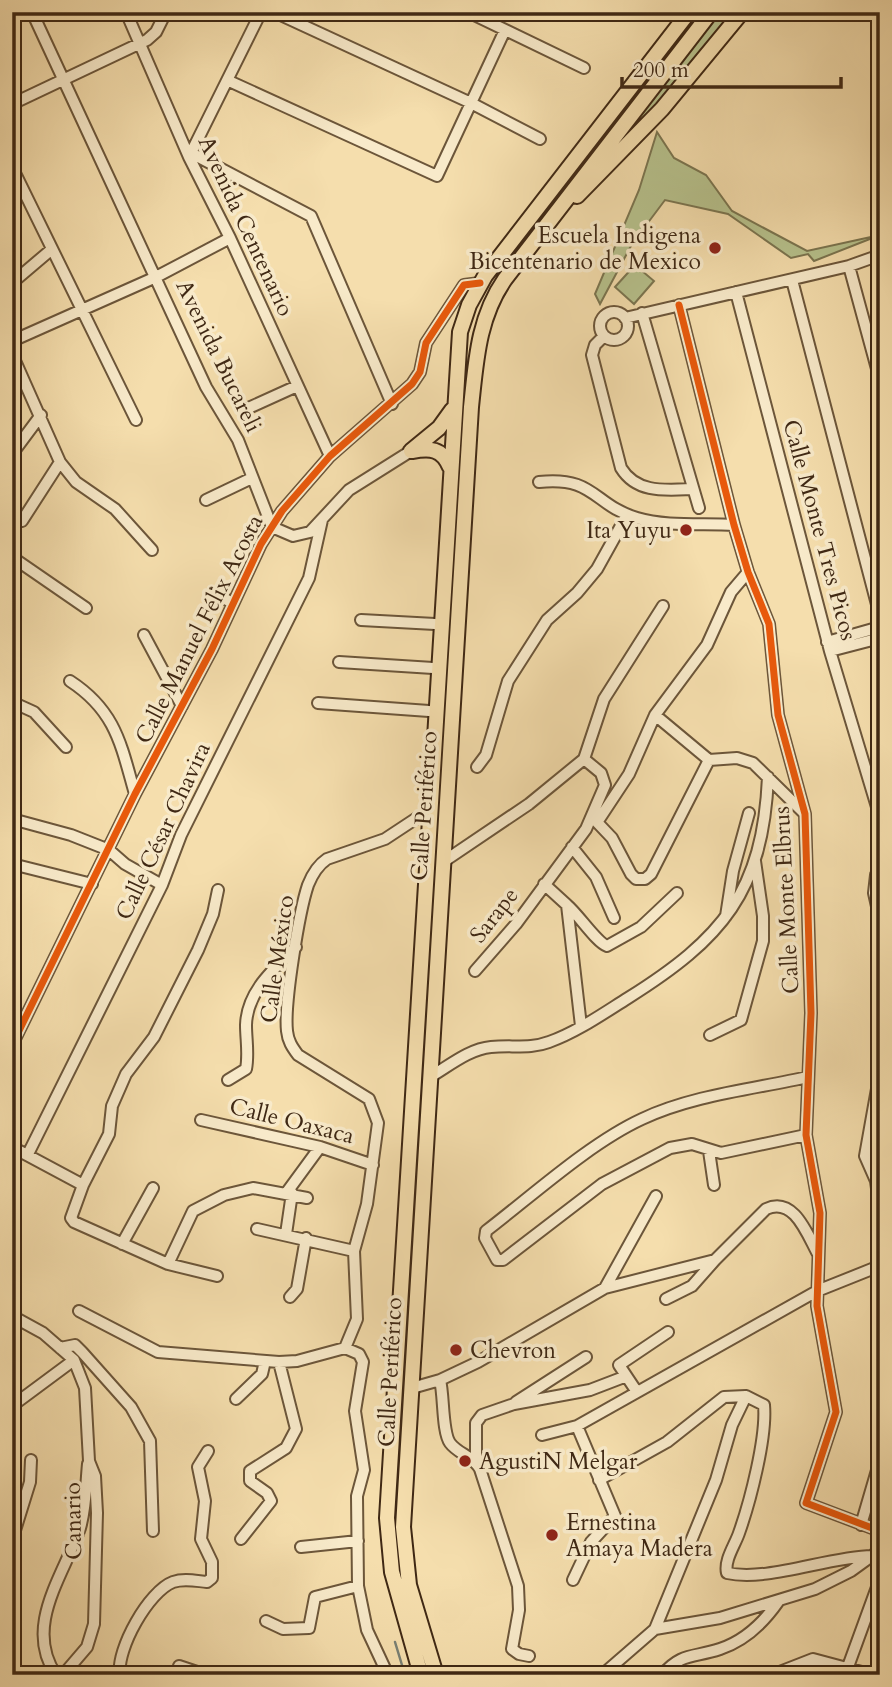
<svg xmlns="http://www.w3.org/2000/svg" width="892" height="1687" font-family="Cardo,serif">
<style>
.green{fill:#b7c28d;stroke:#7b7550;stroke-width:2}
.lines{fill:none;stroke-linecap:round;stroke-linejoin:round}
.stream{stroke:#798074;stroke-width:2.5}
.minor-casing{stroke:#6c563a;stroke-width:14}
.highway-casing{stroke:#3f2814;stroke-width:18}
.minor{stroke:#f8eaca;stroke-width:10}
.highway{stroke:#f5dead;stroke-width:14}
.cycleway-casing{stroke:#f8eaca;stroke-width:11}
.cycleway{stroke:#e8590c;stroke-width:7}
.poi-dot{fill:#8f2418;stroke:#f8eaca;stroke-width:2.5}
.labels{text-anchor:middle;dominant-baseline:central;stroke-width:7;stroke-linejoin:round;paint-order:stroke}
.street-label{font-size:23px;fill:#3f2814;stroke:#f8eaca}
.poi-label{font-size:23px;fill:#3f2814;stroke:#f8eaca;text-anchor:start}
</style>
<rect width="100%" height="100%" fill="#f5dead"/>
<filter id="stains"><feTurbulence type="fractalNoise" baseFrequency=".00286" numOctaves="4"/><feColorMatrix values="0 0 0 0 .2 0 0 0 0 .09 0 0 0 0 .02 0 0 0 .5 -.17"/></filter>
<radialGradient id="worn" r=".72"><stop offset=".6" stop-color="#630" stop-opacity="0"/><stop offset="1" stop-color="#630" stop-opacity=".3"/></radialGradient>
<path class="green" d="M717 12H732L657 106 582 186Z
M657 132 674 158 706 175 732 211 807 251 880 235 814 261 808 254 791 258 728 214 665 200 632 244 600 304 595 294 639 190Z
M635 265 654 281 634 304 615 287Z"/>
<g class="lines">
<path class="stream" d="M395 1642 405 1675"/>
<defs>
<path id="minor" d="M32 12 206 387 238 440 272 527 293 536 310 532 349 490 411 451
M126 12 189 157 230 238 330 456
M274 12 471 103 540 139
M468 12 584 68
M229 81 437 176 505 30
M12 104 147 40 156 32 166 12
M191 153 311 216 392 404
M189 157 261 12
M12 167 136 420
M849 266 880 380
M792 280 880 616
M12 283 52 249
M736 292 830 651 880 817
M679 305 734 525 748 572 769 624 778 715 805 814 811 1013 806 1135 820 1213 817 1306 836 1412 806 1503 880 1531
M600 326a14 14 0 1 1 28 0a14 14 0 1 1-28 0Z
M642 313 699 508
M625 318 849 266 880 255
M604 336 595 345 592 355 621 468C637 494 666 490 693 489
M12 341 156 277 230 238
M12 354 60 462 76 482 115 509 152 550
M244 410 297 386
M12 454 41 415
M539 482C595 476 593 505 637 518 667 527 704 523 734 525
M206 500 252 478
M22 521 60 462
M12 557 86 608
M213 593 233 603
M361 620 435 624
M144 635 182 706
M827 642 880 627
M830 651 880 638
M339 662 433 668
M70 681C116 711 121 745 135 794
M12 702 34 712 66 747
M318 703 429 711
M655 715 709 760 737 758 753 763 803 812
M584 759 604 699 663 606
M477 767 486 755 508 681 547 620 577 593 597 569 627 515
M593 818 612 838 631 874 636 879H645L651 874 709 760
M12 819 71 835 109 850 125 864 162 885
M598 821 629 774 655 715 707 645 731 592 748 572
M572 847 596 877 614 918
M443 862 529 804 584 759
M12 864 92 884
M876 875 874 893 880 920
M544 884 567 905 581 1026
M567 905C578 914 597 943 607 946L641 927 677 893
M726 916 733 871 749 813
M475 971 516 924 586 829 605 785 601 773 584 759
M710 1035 741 1020 763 941V916L755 861
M12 1045 135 794 212 649 261 544 282 511 330 456 412 384 420 372 426 343 464 285 480 283
M880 1072 865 1156 876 1181 880 1211
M430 1077C449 1066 469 1049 491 1047 511 1045 531 1049 549 1042 577 1032 604 1013 628 998 722 939 763 892 768 777
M228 1080 246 1069C249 1054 246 1040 246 1025 247 991 274 969 296 947
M201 1120 320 1147 373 1165
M806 1135 721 1153 692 1144 670 1148 602 1184 503 1260H497L485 1238 486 1231C533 1195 590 1143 642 1119 693 1095 754 1089 808 1077
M12 1147 83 1185
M709 1151 714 1185
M28 1154 162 885 181 835 309 578 322 520
M287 1192 320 1147
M257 1229 354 1251
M286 1234 292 1193
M122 1244 153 1188
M168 1264 193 1211 224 1195 253 1188 307 1198
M217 1276 168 1264 74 1222 71 1218 83 1185 109 1134 112 1106 126 1074 154 1037 198 950 213 914 218 890
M605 1288 656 1196
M290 1297 297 1289 306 1238
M666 1299 692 1286 715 1260
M79 1311 158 1352 279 1362 297 1361 345 1348 359 1354 363 1362 355 1411 364 1470 357 1496 358 1586 367 1630 388 1675
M12 1316 43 1333 74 1360 85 1388 89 1461 95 1476 97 1513 94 1624 87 1647 63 1675
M60 1348 75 1345 82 1352 131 1407 150 1441 153 1531
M345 1348 357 1319 354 1251 367 1204 378 1123 369 1099 298 1055C292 1047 288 1041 287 1031 284 1004 299 912 308 885 312 875 318 865 327 859L385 839 432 808
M440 1380C444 1395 442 1432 450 1443 458 1454 473 1456 480 1469L518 1586 519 1610 512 1649 519 1654 529 1656
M412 1388 440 1380 478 1362 605 1288 715 1260 766 1209C794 1196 807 1234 818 1254
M637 1392 619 1365 668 1332
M236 1399 262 1374 265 1361
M516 1402 586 1357
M12 1406 74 1360
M542 1435 577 1426 817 1291 877 1267
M476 1461V1423L482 1415 514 1404 590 1390 624 1377
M599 1480 667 1442 724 1397 746 1396 764 1405C767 1437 750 1502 739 1533 735 1545 724 1560 727 1573 767 1582 827 1557 872 1556
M861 1525 880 1460
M241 1539 271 1501 267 1493 250 1481V1471L286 1448 296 1429 279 1362
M12 1540 30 1482 31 1460
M301 1547 358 1541
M573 1580 591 1542 615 1516 577 1426
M266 1621 283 1629 309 1628 315 1597 358 1586
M655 1629 716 1480 732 1425 746 1396
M179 1666 206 1675
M56 1675C23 1626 64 1575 80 1528 86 1508 86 1484 88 1464
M120 1675C116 1649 149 1591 173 1582 184 1578 196 1581 207 1582L212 1578V1562L201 1539 205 1501 198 1467 208 1451
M602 1675 655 1629 720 1618 815 1589 851 1571 880 1550
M662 1675C682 1652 693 1658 720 1649 744 1641 764 1622 778 1602
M772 1675 813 1659 873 1675
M845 1675 880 1579"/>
<path id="highway" d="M577 196 662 109 742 12
M411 451 439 428 452 410
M412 451C430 448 442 448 450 467
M421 1675 392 1572 387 1518 460 332 469 305 485 276 689 12
M436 1675 409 1585 403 1527 471 407C476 361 478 318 505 279L711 12"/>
</defs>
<use href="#minor" class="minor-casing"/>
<use href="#highway" class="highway-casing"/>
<use href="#minor" class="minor"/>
<use href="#highway" class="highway"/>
<defs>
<path id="cycleway" d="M679 305 734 525 748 572 769 624 778 715 805 814 811 1013 806 1135 820 1213 817 1306 836 1412 806 1503 880 1531
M12 1045 135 794 212 649 261 544 282 511 330 456 412 384 420 372 426 343 464 285 480 283"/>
</defs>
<use href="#cycleway" class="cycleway-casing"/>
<use href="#cycleway" class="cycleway"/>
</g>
<g class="poi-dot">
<circle cx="715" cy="248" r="7"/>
<circle cx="686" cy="530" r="7"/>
<circle cx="456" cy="1350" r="7"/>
<circle cx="465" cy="1461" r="7"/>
<circle cx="552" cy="1535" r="7"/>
</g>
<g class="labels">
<g class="street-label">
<text transform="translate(246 226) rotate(65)">Avenida Centenario</text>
<text transform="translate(219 356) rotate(64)">Avenida Bucareli</text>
<text transform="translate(820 530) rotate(75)">Calle Monte Tres Picos</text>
<text transform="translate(199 629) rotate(-63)">Calle Manuel Félix Acosta</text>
<text transform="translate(424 806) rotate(-86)">Calle Periférico</text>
<text transform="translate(163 831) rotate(-65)">Calle César Chavira</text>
<text transform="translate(786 900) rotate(-93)">Calle Monte Elbrus</text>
<text transform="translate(494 915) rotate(-52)">Sarape</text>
<text transform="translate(277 959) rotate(-82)">Calle México</text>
<text transform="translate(292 1121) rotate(14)">Calle Oaxaca</text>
<text transform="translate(390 1372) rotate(-87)">Calle Periférico</text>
<text transform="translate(73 1521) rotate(-91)">Canario</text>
</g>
<g class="poi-label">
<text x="701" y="235" text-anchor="end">Escuela Indigena<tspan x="701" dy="26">Bicentenario de Mexico</tspan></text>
<text x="672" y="530" text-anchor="end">Ita Yuyu</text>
<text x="470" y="1350">Chevron</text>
<text x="479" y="1461">AgustiN Melgar</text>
<text x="566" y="1522">Ernestina<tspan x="566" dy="26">Amaya Madera</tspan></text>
</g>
</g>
<rect width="892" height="1687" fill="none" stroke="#f5dead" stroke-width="42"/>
<rect x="14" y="14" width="864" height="1659" fill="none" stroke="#3f2814" stroke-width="3.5"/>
<rect x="21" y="21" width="850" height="1645" fill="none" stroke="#3f2814" stroke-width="2"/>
<path d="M622 77v10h219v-10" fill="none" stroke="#3f2814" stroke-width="3.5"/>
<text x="633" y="77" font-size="21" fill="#3f2814" stroke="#f8eaca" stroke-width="5" paint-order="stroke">200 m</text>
<rect width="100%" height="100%" filter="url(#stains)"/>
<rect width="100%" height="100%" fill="url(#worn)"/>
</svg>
